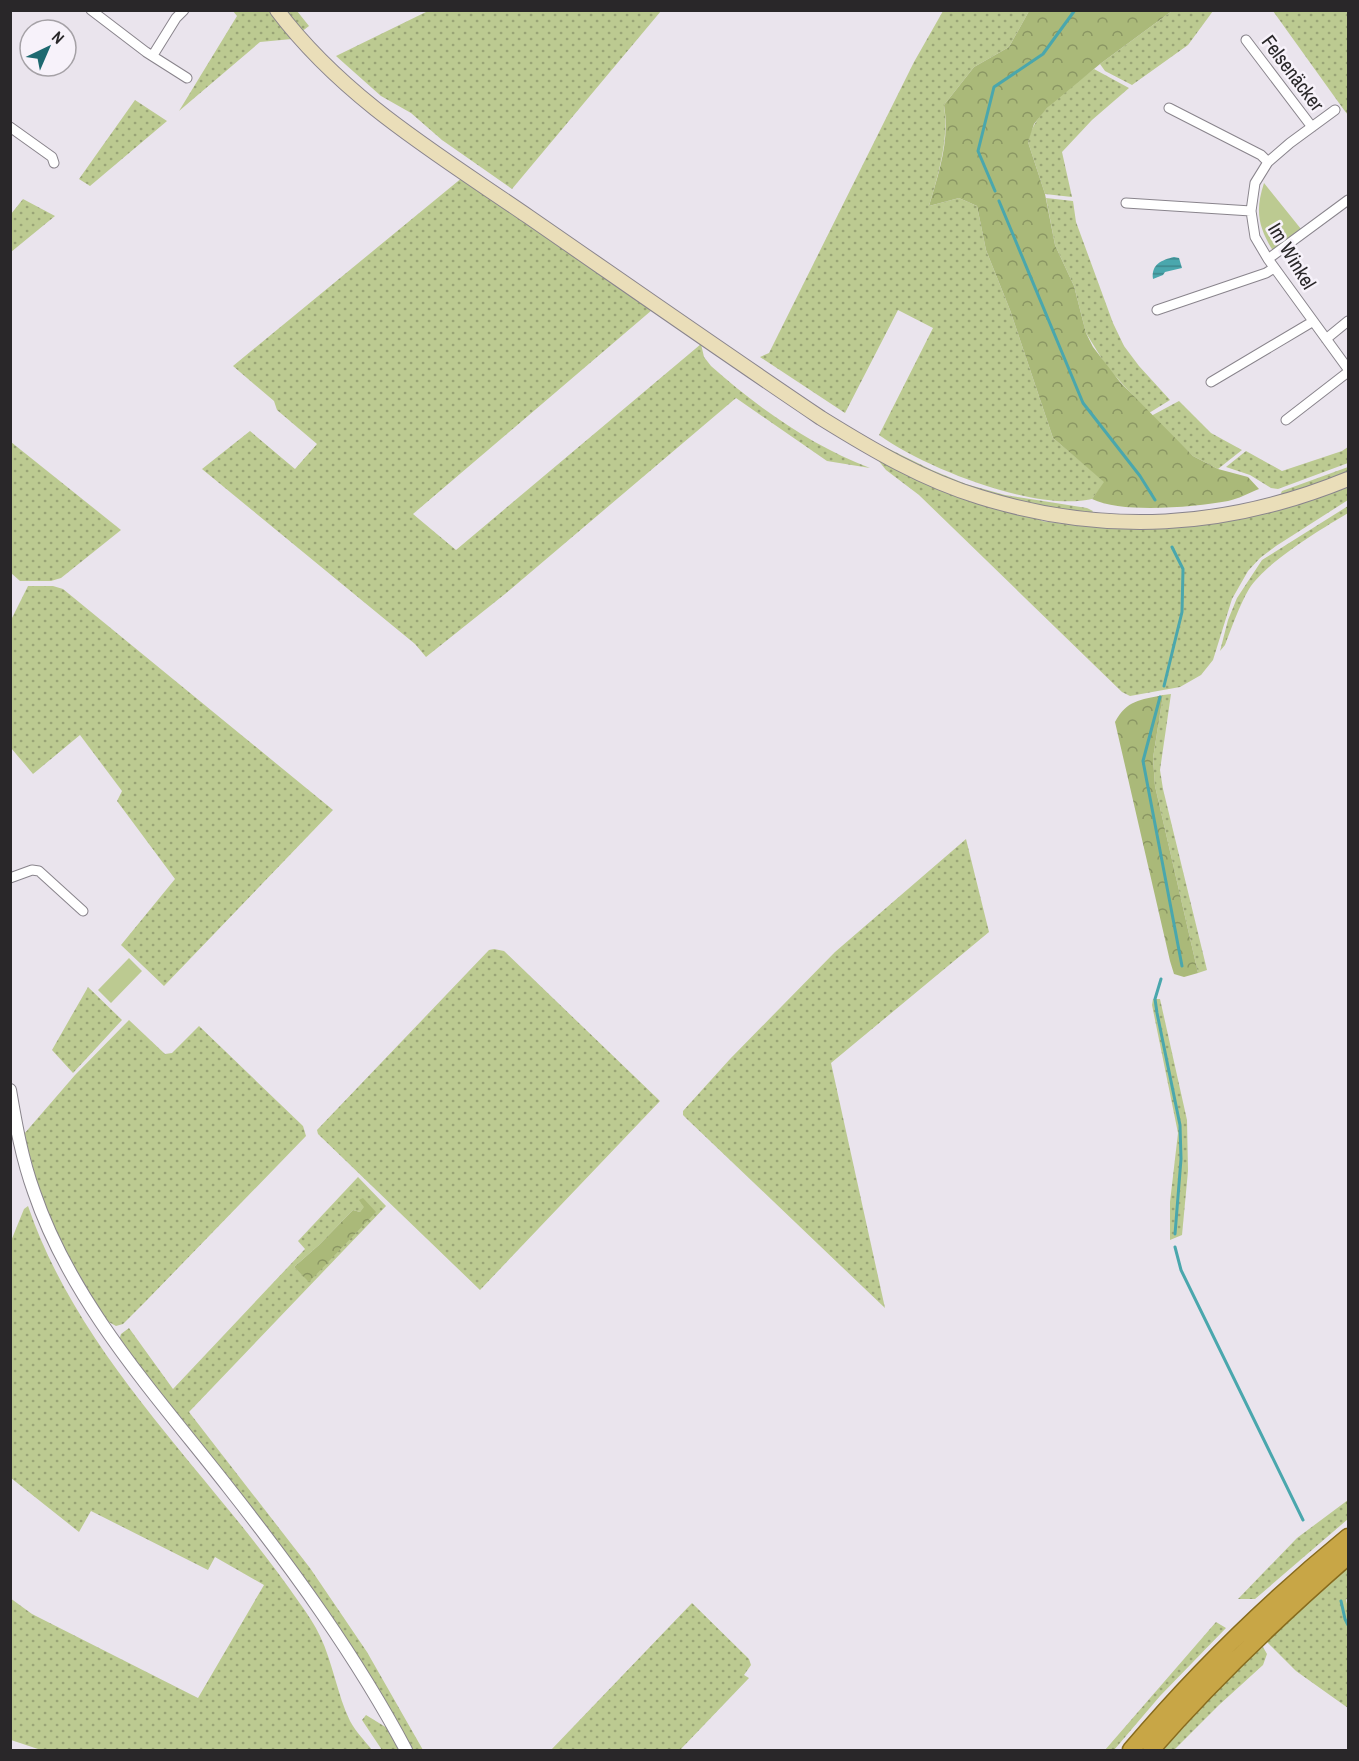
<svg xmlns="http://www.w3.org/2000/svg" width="1359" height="1761" viewBox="0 0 1359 1761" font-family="'Archivo Narrow',sans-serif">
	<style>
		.grass { fill: url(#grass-dots); fill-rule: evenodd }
		.forest { fill: url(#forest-crowns) }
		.green { fill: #bcca91 }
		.water { fill: url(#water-rules) }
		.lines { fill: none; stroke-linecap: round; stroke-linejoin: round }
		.stream { stroke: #4aa7ad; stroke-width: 3 }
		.minor-casing { stroke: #89848c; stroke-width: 11 }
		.tertiary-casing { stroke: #89848c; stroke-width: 14 }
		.secondary-casing { stroke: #89848c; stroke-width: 16 }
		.trunk-casing { stroke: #876b1d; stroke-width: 19 }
		.minor { stroke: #fff; stroke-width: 9 }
		.tertiary { stroke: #fff; stroke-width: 12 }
		.secondary { stroke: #eadeb9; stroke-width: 14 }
		.trunk { stroke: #c8a646; stroke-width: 16 }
		.labels { text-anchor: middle; stroke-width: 5; stroke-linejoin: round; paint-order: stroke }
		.street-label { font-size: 20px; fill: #292729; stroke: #f7f2fa }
	</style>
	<defs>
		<pattern id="grass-dots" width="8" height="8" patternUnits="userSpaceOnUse" patternTransform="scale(1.5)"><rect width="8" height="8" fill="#bcca91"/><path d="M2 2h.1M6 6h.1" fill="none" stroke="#99a476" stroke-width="1.8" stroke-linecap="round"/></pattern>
		<pattern id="forest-crowns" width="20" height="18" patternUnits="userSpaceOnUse" patternTransform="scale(1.5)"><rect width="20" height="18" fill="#aab979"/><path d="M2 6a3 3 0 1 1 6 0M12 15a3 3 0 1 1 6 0" fill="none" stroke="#8a9663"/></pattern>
		<pattern id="water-rules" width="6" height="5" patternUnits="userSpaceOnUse" patternTransform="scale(1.5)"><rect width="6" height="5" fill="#4aa7ad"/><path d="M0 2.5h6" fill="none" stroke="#3e888d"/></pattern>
	</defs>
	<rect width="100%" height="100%" fill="#eae4ed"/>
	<!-- grass -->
	<path class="grass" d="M233,11H297L309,26L292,39L260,42L179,111L237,16Z
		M428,11V10L661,11L512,189L442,140L411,113L381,96L336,56Z
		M943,11H1029L1009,47L974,67L944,105C949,140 939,172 929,206L959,198L977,206L986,250L1010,310L1053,438L1105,482L1092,499C1035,512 925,468 879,435L933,328L898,310L845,413L760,357L769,353L914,62Z
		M1172,11H1213L1188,45L1132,85L1105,71L1100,64Z
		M1273,11H1348V115L1344,110Z
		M1094,69L1129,88L1092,120L1062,152L1072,197L1045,194L1028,142C1034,110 1070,88 1094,69Z
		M135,100L167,121L90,186L79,179Z
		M463,177L652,310L413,514L456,550L701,344L704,357L711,366C757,407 812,446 870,468L827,461L736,398L505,594L426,657L415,644L202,469L250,431L295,469L317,444L277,410L274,401L233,366Z
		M1046,198L1073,201L1076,222L1113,323L1124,346L1139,366L1170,400L1149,413L1107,367L1086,333L1074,286L1055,245Z
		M23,199L55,216L11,252V214Z
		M1179,401L1211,433L1242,450L1218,469L1193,456L1151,416Z
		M11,442L121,530L61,578L51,581H20L11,573Z
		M881,445L932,470L966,484L1005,495L1087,508L1093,511L1090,515L1048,509L977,493L880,448Z
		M1348,447V463L1278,489L1271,488L1250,475L1226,467L1246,451L1282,471L1342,451Z
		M878,460C932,487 980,506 1039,518L1042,521L1065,524L1066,520L1139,527L1348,484V500L1276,546L1260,558L1248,571L1232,599L1213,660L1201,675L1180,687L1130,696L1122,692L919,495L886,470Z
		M1348,467V474L1282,495L1281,493L1282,491Z
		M1348,506V513C1320,530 1266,562 1249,589C1239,606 1232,627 1225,645L1220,651L1228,620L1237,598L1262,560Z
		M28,586H53L63,589L333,810L164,986L121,945L175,879L117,801L122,791L80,735L33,774L11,748V620Z
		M1171,694L1160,770L1163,789L1207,970L1198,973L1155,786L1153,758L1163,695Z
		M966,839L989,932L831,1063L885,1308L688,1120L683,1115V1111L730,1059L835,952Z
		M494,949L504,951L660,1101L480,1290L318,1134L317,1130L489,950Z
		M88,987L122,1020L73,1073L52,1050Z
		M1153,999H1160L1187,1120L1188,1171L1182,1235L1170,1240V1202L1178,1133L1152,1005Z
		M129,1020L165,1054L172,1053L199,1026L303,1126L306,1136L147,1300L123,1324L116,1326L107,1321L62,1247L34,1177L35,1175L24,1134L75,1075Z
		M358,1177L386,1206L189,1412L310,1568L367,1652L423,1750H411L382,1701L119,1341L121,1334L129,1328L173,1389L305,1249L298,1241ZM364,1207L309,1281L294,1267L319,1245L353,1210L360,1212Z
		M28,1206C81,1361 211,1473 301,1605C308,1615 315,1625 320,1636C333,1663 337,1694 350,1721C356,1732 365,1741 372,1750H41L11,1740L10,1598L32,1614L198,1698L264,1585L215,1557L208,1570L91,1511L79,1532L11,1478V1241L24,1209Z
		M1348,1500V1519L1255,1599H1238L1297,1538Z
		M1348,1568V1597L1346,1600L1348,1608V1708L1296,1671L1267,1642L1321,1590Z
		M692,1603L749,1659L751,1665L744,1675L749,1678L680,1750H551Z
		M1216,1622L1226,1628L1160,1696L1114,1750H1105Z
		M1263,1647L1267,1654L1263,1665L1219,1705L1174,1750H1163L1242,1664Z
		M366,1715L392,1731L403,1750H382L362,1720Z"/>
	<!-- forest -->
	<path class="forest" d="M1029,11H1172L1100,64L1047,108L1034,124L1028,142L1045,194L1055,245L1074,286L1086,333L1093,347L1120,382L1193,456L1218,469L1248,477L1259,489C1249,493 1238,499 1228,501C1194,507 1123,514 1092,499L1104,482L1053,438L1010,310L986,250L977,206L959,198L929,206C939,172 950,140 944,105L974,67L1009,47Z
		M1163,695L1153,758L1155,786L1198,973L1184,977L1174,974L1170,961L1115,722C1127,700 1140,700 1163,695Z
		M363,1198L376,1212L309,1282L294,1267L319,1245L353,1210L360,1212L364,1207L359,1200Z"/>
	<!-- green -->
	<path class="green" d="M1264,183L1301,229L1273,251C1258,226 1255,211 1264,183Z
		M129,958L142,971L111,1003L98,990Z"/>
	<!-- water -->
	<path class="water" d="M1174,257L1179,258L1182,268L1165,272L1163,275L1153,279C1151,264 1162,260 1174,257Z"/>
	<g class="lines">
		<!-- stream -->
		<path class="stream" d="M995,191L978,151L994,87L1043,54L1075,10
			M999,201L1083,403L1140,476L1155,500
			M1164,686L1182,612L1183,569L1172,547
			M1160,697L1143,761L1182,966
			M1161,979L1155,999L1157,1013L1180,1125L1181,1159L1175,1234
			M1175,1247L1181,1270L1303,1520
			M1341,1601L1345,1619L1348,1625"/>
		<!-- minor casing -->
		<g class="minor-casing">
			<path id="minor" d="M91,10L146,52L187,78
				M1246,40L1312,127
				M153,55L176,18L184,10
				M1169,108L1261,155L1268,162
				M1335,110L1290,143L1268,162L1255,183L1251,211L1255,237L1268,259L1348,369
				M10,127L52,157L54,163
				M1126,203L1251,211
				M1268,259L1348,200
				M1157,310L1266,273L1274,268
				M1326,339L1348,321
				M1211,382L1312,322
				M1286,420L1348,372
				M10,878L32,870L39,871L83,911"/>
		</g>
		<!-- tertiary casing -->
		<g class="tertiary-casing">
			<path id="tertiary" d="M10,1090C16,1125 22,1159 34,1192C72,1304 156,1395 228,1487C294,1571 356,1656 406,1750"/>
		</g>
		<!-- secondary casing -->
		<g class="secondary-casing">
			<path id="secondary" d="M277,10C344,99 439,155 529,217C626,284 723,352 821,418C871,449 923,480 980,497C1106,536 1226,529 1348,479"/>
		</g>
		<!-- trunk casing -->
		<g class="trunk-casing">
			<path id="trunk" d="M1131,1750C1196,1673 1270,1601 1348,1537
				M1151,1750C1212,1680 1278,1617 1348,1556"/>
		</g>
		<!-- minor -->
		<use href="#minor" class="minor"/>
		<!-- tertiary -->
		<use href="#tertiary" class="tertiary"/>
		<!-- secondary -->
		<use href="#secondary" class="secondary"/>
		<!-- trunk -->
		<use href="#trunk" class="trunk"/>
	</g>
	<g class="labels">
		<!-- street labels -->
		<g class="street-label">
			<text transform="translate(1293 73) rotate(53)" y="7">Felsenäcker</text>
			<text transform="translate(1292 256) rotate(59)" y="7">Im Winkel</text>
		</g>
	</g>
	<!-- border -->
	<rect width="1359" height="1761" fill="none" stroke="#292729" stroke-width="24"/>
	<!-- north arrow -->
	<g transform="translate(48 48) rotate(44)"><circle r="28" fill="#f7f2fa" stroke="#a5a1a6" stroke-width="1.5"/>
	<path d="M0-4.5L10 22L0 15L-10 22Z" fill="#1d6970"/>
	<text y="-9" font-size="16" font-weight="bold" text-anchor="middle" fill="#292729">N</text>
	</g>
</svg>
